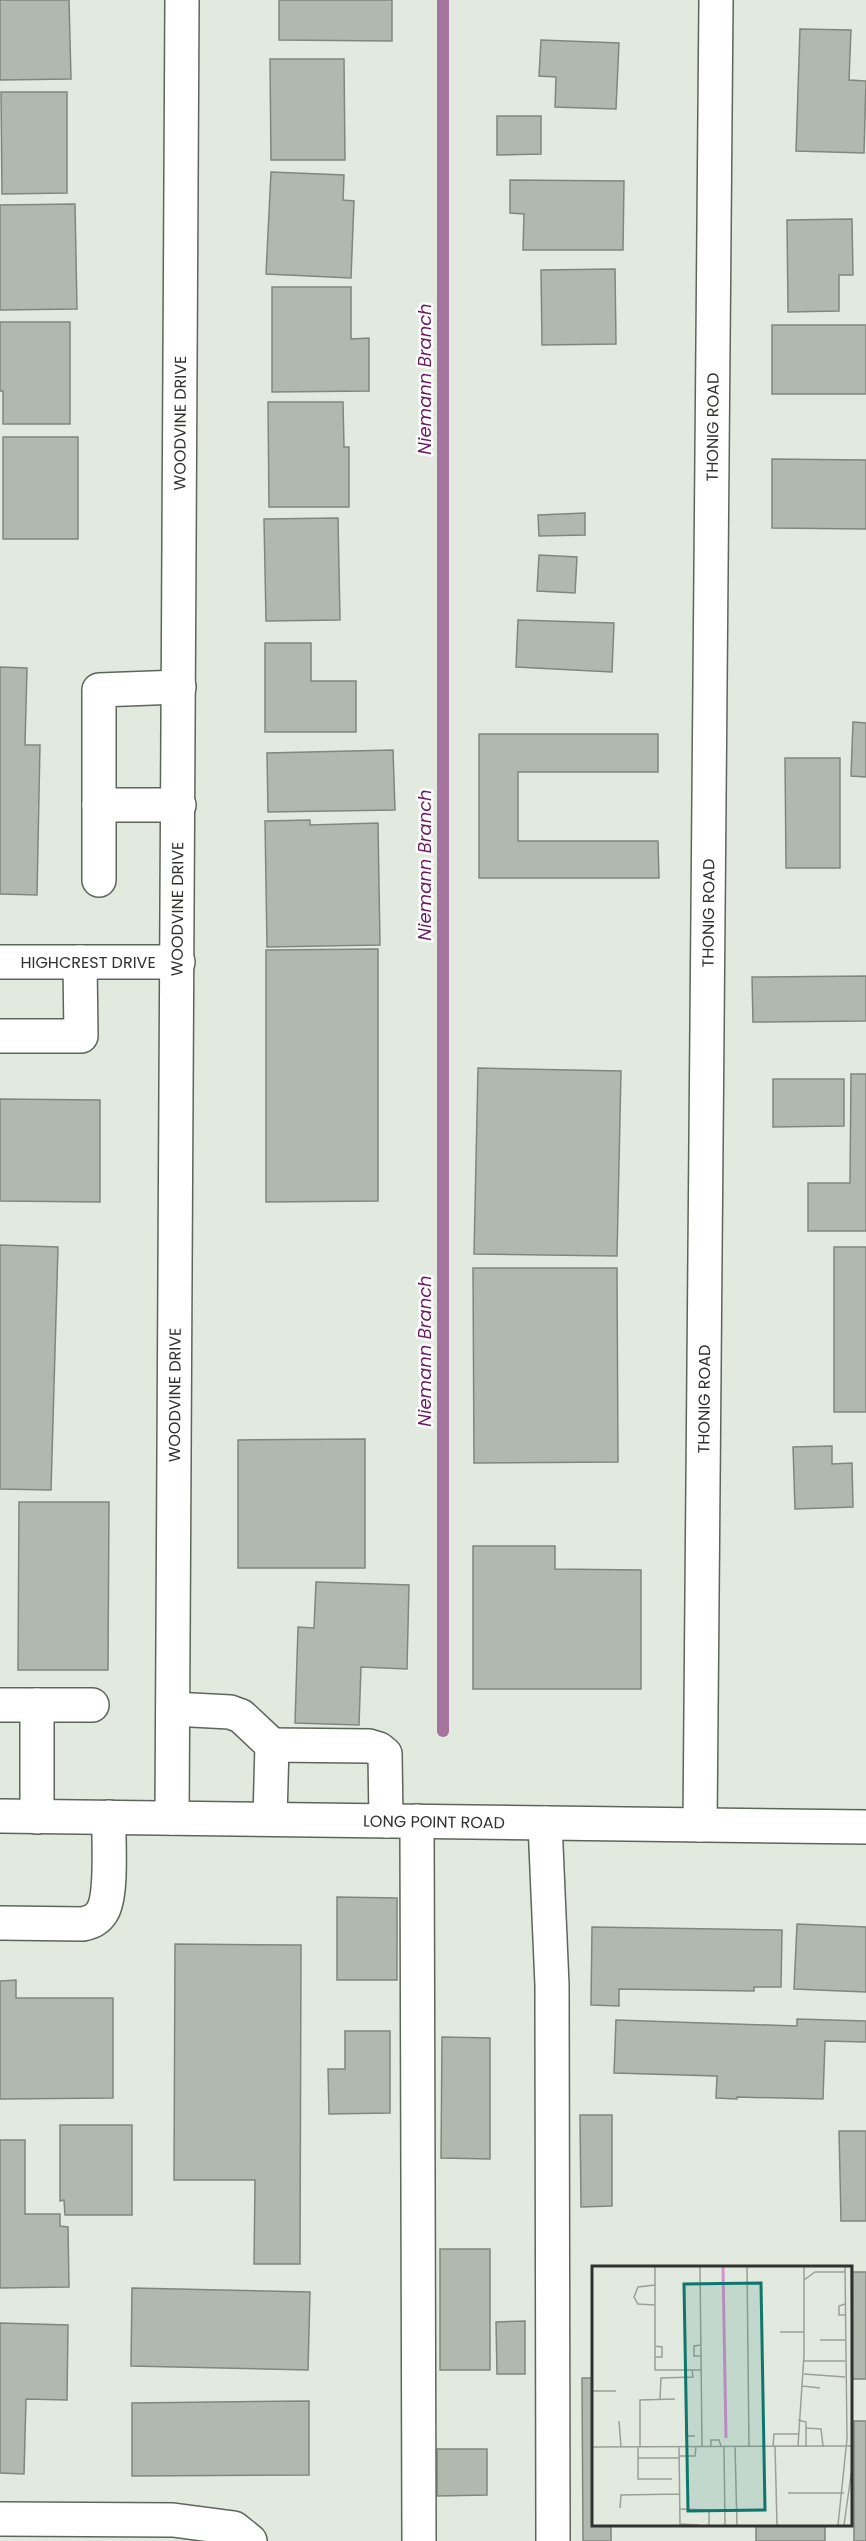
<svg xmlns="http://www.w3.org/2000/svg" width="866" height="2541" viewBox="0 0 866 2541" font-family="Poppins,sans-serif">
	<style>
		.lines { fill: none; stroke-linecap: round; stroke-linejoin: round }
		.stream { stroke: #a5749d; stroke-width: 12 }
		.building { fill: #b1b8ae; stroke: #80877e; stroke-width: 1.5 }
		.minor-casing { stroke: #5e655c; stroke-width: 36 }
		.major-casing { stroke: #5e655c; stroke-width: 36 }
		.minor { stroke: #fff; stroke-width: 33 }
		.major { stroke: #fff; stroke-width: 33 }
		.labels { text-anchor: middle; stroke-width: 5; stroke-linejoin: round; paint-order: stroke }
		.street-label { font-size: 16px; fill: #2f322e; stroke: #fff }
		.water-label { font-size: 18px; font-style: italic; fill: #6b1763; stroke: #fff }
		.inset-river { fill: none; stroke: #d890cd; stroke-width: 3 }
		.inset-road { fill: none; stroke: #9aa098; stroke-width: 1.5 }
		.view { fill: #0f766e; fill-opacity: 0.15; stroke: #0f766e; stroke-width: 3 }
		.inset-edge { fill: none; stroke: #2f322e; stroke-width: 3 }
	</style>
	<rect width="100%" height="100%" fill="#e2e9df"/>
	<g class="lines">
		<!-- stream -->
		<path class="stream" d="M443,1731V0"/>
	</g>
	<!-- building -->
	<path class="building" d="M0,0H69L71,79L0,80Z
		M279,0H392V41L279,40Z
		M800,29L851,30L849,80L866,81L864,153L796,151Z
		M541,40L619,43L616,109L555,107L556,77L539,76Z
		M270,59H344L345,160H271Z
		M1,92H67V193L2,194Z
		M497,116H541V154L497,155Z
		M271,172L344,175L343,200L354,201L351,278L266,274Z
		M510,180L624,181L623,250H523L524,214L510,213Z
		M75,204L77,309L0,310V205Z
		M852,219L853,275H839V311L788,312L787,220Z
		M615,269L616,344L542,345L541,270Z
		M272,287H351V339L369,338V391L272,392Z
		M0,322H70V424H3V391H0Z
		M772,325H866V394H772Z
		M268,402H343L344,447H349V507H269Z
		M3,437H78V539H3Z
		M772,459L866,460V529L772,528Z
		M585,513V535L539,536L538,515Z
		M338,518L340,620L266,621L264,519Z
		M539,555L577,557L575,593L537,591Z
		M518,620L614,623L612,672L516,667Z
		M265,643H311V681H356V732H265Z
		M0,667L27,668L25,745H40L37,895L0,894Z
		M853,722L866,723V777L851,776Z
		M479,734H658V772H518V841H658L659,878H479Z
		M393,750L395,810L268,812L267,753Z
		M785,758H840V868H786Z
		M310,820V825L378,823L380,945L267,947L265,821Z
		M378,949V1201L266,1202V950Z
		M866,976V1021L753,1022L752,977Z
		M478,1068L621,1071L617,1256L474,1254Z
		M851,1074H866V1231H808V1183H850Z
		M773,1079H844V1126L773,1127Z
		M0,1099L100,1100V1202L0,1201Z
		M0,1245L58,1247L51,1490L0,1489Z
		M834,1247H866V1412H834Z
		M473,1268H617L618,1462L474,1463Z
		M365,1439V1568H238V1440Z
		M832,1446V1464L852,1463L853,1507L795,1509L793,1447Z
		M19,1502H109L108,1670H18Z
		M473,1546H555V1569L641,1570V1689H473Z
		M316,1582L409,1585L407,1669L361,1667L359,1725L295,1723L298,1627L314,1628Z
		M337,1897L397,1898V1980H337Z
		M797,1924L866,1927V1992L794,1989Z
		M592,1927L782,1930L781,1987H754V1991L619,1989V2006L591,2005Z
		M175,1944L301,1945L300,2264H254L255,2180H174Z
		M16,1980V1998H113V2098L0,2099V1981Z
		M797,2019L866,2021V2042L825,2041L823,2099L737,2097V2099L716,2098L717,2076L614,2073L616,2020L797,2026Z
		M345,2031H390V2113L329,2114L328,2069H345Z
		M442,2037L490,2038V2159L441,2158Z
		M580,2115H612V2206L581,2207Z
		M60,2125H132V2215H65L64,2200L60,2201Z
		M839,2131H866V2221H841Z
		M0,2140H25V2214H60V2226L68,2227L69,2287L0,2288Z
		M440,2249H490V2370H440Z
		M850,2272H866V2379H850Z
		M132,2288L310,2292L308,2370L131,2366Z
		M525,2321V2374H497L496,2322Z
		M0,2323L68,2325L67,2400L26,2399L24,2474L0,2473Z
		M582,2378H593V2524H611V2541H583Z
		M309,2401V2475L132,2476V2403Z
		M854,2421H866V2541H854Z
		M437,2449H487V2495L437,2496Z
		M756,2524H825V2541H756Z"/>
	<g class="lines">
		<!-- minor casing -->
		<g class="minor-casing">
			<g id="minor">
				<path d="M179,805H99V690L179,687"/>
				<path d="M99,880V805"/>
				<path id="s1" d="M0,962H178"/>
				<path d="M0,1036H81L80,962"/>
				<path d="M0,1705H92"/>
				<path d="M173,1709L230,1712L241,1716L272,1745"/>
				<path d="M37,1817V1705"/>
				<path id="s2" d="M172,1818L182,0"/>
				<path d="M270,1819L272,1745L369,1746L379,1749L385,1754L386,1821"/>
				<path d="M417,1821L419,2541"/>
				<path d="M545,1823L552,1985L553,2541"/>
				<path id="s3" d="M700,1825L716,0"/>
				<path d="M0,1923L83,1924C91,1922 97,1920 102,1912C113,1895 108,1839 109,1817"/>
				<path d="M0,2519L173,2520L234,2528L250,2541"/>
			</g>
		</g>
		<!-- major casing -->
		<g class="major-casing">
			<g id="major">
				<path id="s4" d="M0,1816L866,1827"/>
			</g>
		</g>
		<!-- minor -->
		<use href="#minor" class="minor"/>
		<!-- major -->
		<use href="#major" class="major"/>
	</g>
	<g class="labels">
		<!-- street labels -->
		<g class="street-label">
			<text dy="6" stroke="none"><textPath href="#s2" startOffset="1395">WOODVINE DRIVE</textPath></text>
			<text dy="6" stroke="none"><textPath href="#s3" startOffset="1398">THONIG ROAD</textPath></text>
			<text dy="6" stroke="none"><textPath href="#s2" startOffset="909">WOODVINE DRIVE</textPath></text>
			<text dy="6" stroke="none"><textPath href="#s3" startOffset="912">THONIG ROAD</textPath></text>
			<text dy="6" stroke="none"><textPath href="#s1" startOffset="88">HIGHCREST DRIVE</textPath></text>
			<text dy="6" stroke="none"><textPath href="#s2" startOffset="423">WOODVINE DRIVE</textPath></text>
			<text dy="6" stroke="none"><textPath href="#s3" startOffset="426">THONIG ROAD</textPath></text>
			<text dy="6" stroke="none"><textPath href="#s4" startOffset="434">LONG POINT ROAD</textPath></text>
		</g>
		<!-- water labels -->
		<g class="water-label">
			<text transform="translate(425 379) rotate(-90)" y="6">Niemann Branch</text>
			<text transform="translate(425 865) rotate(-90)" y="6">Niemann Branch</text>
			<text transform="translate(425 1351) rotate(-90)" y="6">Niemann Branch</text>
		</g>
	</g>
	<!-- overview -->
	<g transform="translate(592 2266)">
		<rect width="260" height="260" fill="#e2e9df"/>
		<path class="inset-river" d="M131,1L134,172"/>
		<path class="inset-road" d="M63,1V104H109M108,1L110,180M155,1L157,180M259,1L260,96M212,14L223,6H253M63,19L46,21L42,31L46,38L63,39M253,38L247,40V49H253M188,66H212M228,74H253M109,79L102,80V90H109M63,80L70,81V91H63M212,95H253M212,108L253,111M210,120L228,122M0,125H24M68,133L69,112L101,111L100,104M206,154L214,156V180M27,155L29,181M94,156V170H103M214,162L229,163L231,180M87,180L88,259M119,180V174H127L129,180M132,180L133,259M143,180L145,259M181,180L182,168H206M183,180L185,259M206,180L212,89V1M0,181L260,180M46,181V213H80M48,181V134L83,133M87,190H103L104,180M46,192H87M196,227H252M28,242L29,229L87,228M87,243L117,244V259M88,258L107,259M246,259L255,173L253,1M252,259L260,202"/>
		<path class="view" d="M169,17L173,244L96,245L92,18Z"/>
		<rect width="260" height="260" class="inset-edge"/>
	</g>
</svg>
